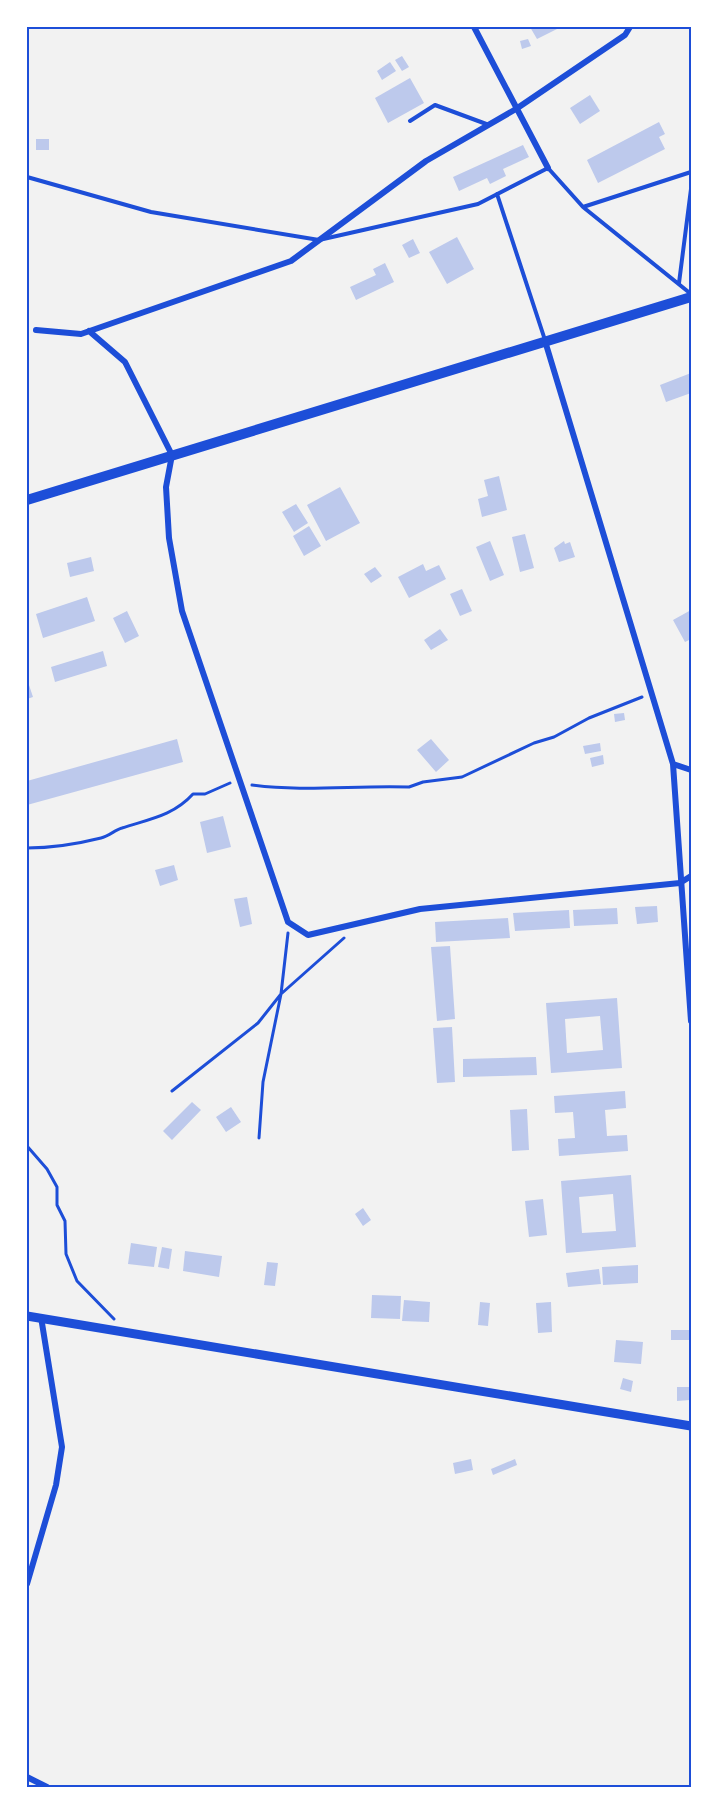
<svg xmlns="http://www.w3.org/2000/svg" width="718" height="1814" viewBox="0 0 718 1814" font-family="'Zilla Slab',serif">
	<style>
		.building { fill: #bdc9ec; fill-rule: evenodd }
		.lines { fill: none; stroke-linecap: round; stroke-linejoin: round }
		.path { stroke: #1d4ed8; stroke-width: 3 }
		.service { stroke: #1d4ed8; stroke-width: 4 }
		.minor { stroke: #1d4ed8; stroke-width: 6 }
		.tertiary { stroke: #1d4ed8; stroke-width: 9 }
		.primary { stroke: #1d4ed8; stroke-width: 10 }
		.neatline { fill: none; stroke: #1d4ed8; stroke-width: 2 }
	</style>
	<rect width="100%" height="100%" fill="#f2f2f2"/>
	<!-- building -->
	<path class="building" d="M530,27H561L537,39Z
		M528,39L531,46L522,49L520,41Z
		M402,56L409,67L402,71L395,60Z
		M390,62L396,71L382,80L377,71Z
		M410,78L424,103L388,123L375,98Z
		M590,95L600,111L580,124L570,108Z
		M659,122L665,134L659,137L665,149L598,183L587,160Z
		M36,139H49V150H36Z
		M523,145L529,157L503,169L506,176L490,184L487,178L459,191L453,177Z
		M457,237L474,269L447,284L429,252Z
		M413,239L420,253L409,258L402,245Z
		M385,263L394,282L356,300L350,287L376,275L373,269Z
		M691,373V393L666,402L660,385Z
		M499,476L507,510L482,517L478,499L488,496L484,480Z
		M340,487L360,523L326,541L307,505Z
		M296,504L308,523L294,532L282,512Z
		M309,526L321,546L304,556L293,536Z
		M525,534L534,568L520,572L512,537Z
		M490,541L504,575L490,581L476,547Z
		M564,541L565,544L570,542L575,557L559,562L554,548Z
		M91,557L94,571L70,577L67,563Z
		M423,564L426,571L439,565L446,579L409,598L398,577Z
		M375,567L382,576L371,583L364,574Z
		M462,589L472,611L460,616L450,594Z
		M87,597L95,621L43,638L36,614Z
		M691,610V639L685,642L673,620Z
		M127,611L139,636L125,643L113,618Z
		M440,629L448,640L431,650L424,640Z
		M103,651L107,666L55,682L51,667Z
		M27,679L33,697L27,699Z
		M624,713L625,720L615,722L614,714Z
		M177,739L183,762L27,805V781Z
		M431,739L449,760L436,772L417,750Z
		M600,743L601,751L585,754L583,746Z
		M603,755L604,764L592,767L590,758Z
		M223,816L231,847L207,853L200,822Z
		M174,865L178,880L160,886L155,870Z
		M247,897L252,924L240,927L234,899Z
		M657,906L658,922L637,924L635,907Z
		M617,908L618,924L574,926L573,910Z
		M569,910L570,928L515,931L513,913Z
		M508,918L510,938L436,942L435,922Z
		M450,946L455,1019L437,1021L431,947Z
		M617,998L622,1068L551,1073L546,1003ZM600,1016L603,1050L567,1053L565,1019Z
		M452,1027L455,1082L437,1083L433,1028Z
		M536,1057L537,1075L463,1077V1059Z
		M625,1091L626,1108L605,1110L607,1136L627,1135L628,1151L559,1156L558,1139L575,1138L573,1112L555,1113L554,1096Z
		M192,1102L201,1110L172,1140L163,1131Z
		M231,1107L241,1122L226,1132L216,1117Z
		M527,1109L529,1150L512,1151L510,1110Z
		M631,1175L636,1247L566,1253L561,1181ZM613,1194L616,1231L582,1233L579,1197Z
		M543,1199L547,1235L529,1237L525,1201Z
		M363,1208L371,1220L363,1226L355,1214Z
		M131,1243L157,1247L154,1267L128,1264Z
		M162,1247L172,1249L169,1269L158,1267Z
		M185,1251L222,1256L219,1277L183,1271Z
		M267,1262L278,1263L275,1286L264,1285Z
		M638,1265V1283L603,1285L602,1267Z
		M599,1269L601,1284L568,1287L566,1273Z
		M372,1295L401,1296L400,1319L371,1318Z
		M404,1300L430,1302L429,1322L402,1321Z
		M480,1302L490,1303L488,1326L478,1325Z
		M551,1302L552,1332L538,1333L536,1303Z
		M671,1330H691V1340H671Z
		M616,1340L643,1342L641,1364L614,1362Z
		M623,1378L633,1381L631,1392L620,1389Z
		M677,1387H690V1400L677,1401Z
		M471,1459L473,1470L455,1474L453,1463Z
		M515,1459L517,1465L493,1475L491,1469Z"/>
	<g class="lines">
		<!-- path -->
		<path class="path" d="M252,785C304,792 357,785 409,787L423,782L462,777L534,743L554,737L589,718L642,697
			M27,848C52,848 77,844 101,838C109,836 115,830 122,828C149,819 173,816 193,794H205L230,783
			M172,1091L258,1023L281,994L288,933
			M259,1138L263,1082L281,994L344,938
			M27,1146L47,1169L57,1187V1205L65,1221L66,1254L77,1281L114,1319"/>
		<!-- service -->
		<path class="service" d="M410,121L435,105L489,125
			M27,177L151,212L319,240L478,204L548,168L583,207L691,294
			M497,194L545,340
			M583,207L691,172
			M679,283L691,189"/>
		<!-- minor -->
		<path class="minor" d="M474,27L548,168
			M36,330L81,334L291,261L426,161L516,109L625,35L630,27
			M89,331L125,362L172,455L166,487L169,538L182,611L288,922L308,935L420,909L680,883L691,876
			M545,341L673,764L691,1021
			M673,764L691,770
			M27,1584L56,1485L62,1447L41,1317
			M27,1777L47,1787"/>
		<!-- tertiary -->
		<path class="tertiary" d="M27,1316L691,1426"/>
		<!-- primary -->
		<path class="primary" d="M27,500L691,297"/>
	</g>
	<!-- border -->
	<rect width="718" height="1814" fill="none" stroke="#ffffff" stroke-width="57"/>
	<rect x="28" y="28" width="662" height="1758" class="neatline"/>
</svg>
